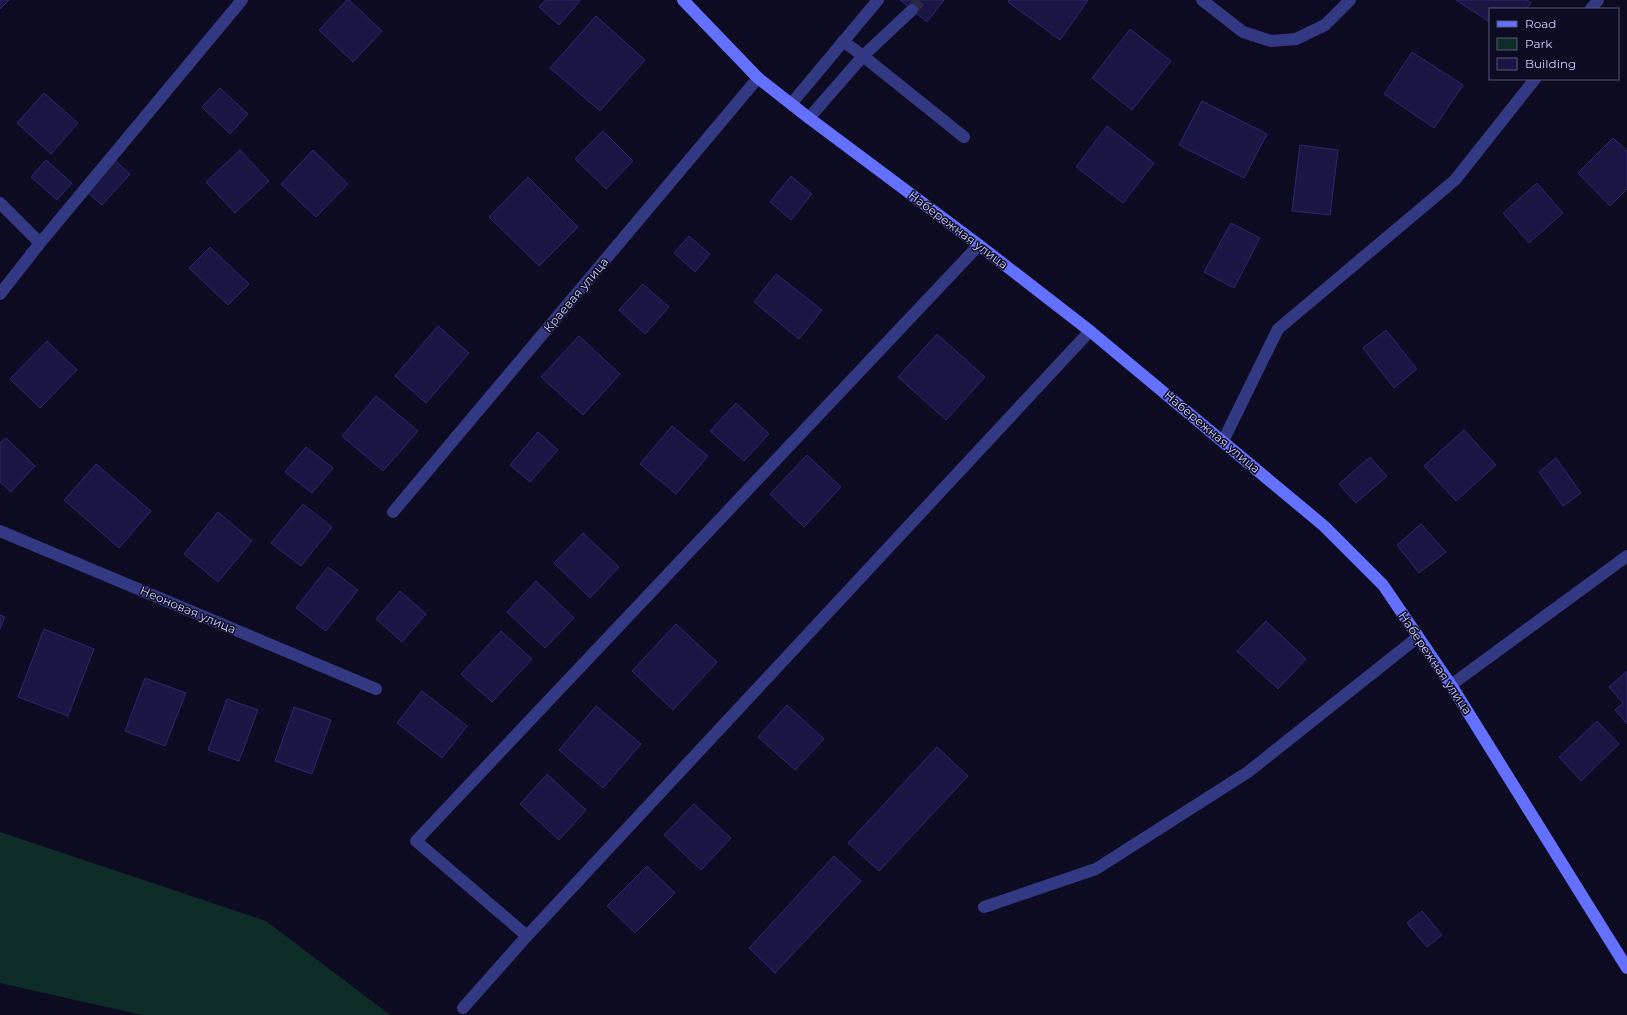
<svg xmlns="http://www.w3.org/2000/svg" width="1627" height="1015" viewBox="0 0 1627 1015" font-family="Montserrat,sans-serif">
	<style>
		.green { fill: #0f2d28 }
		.building { fill: #1b1744; stroke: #2e2772 }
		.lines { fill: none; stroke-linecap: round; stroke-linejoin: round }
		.street-tunnel { stroke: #2a2943; stroke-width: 12; stroke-dasharray: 12 6; stroke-linecap: butt }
		.lane { stroke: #343984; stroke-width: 12 }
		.street { stroke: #343984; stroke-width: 12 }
		.secondary { stroke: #6470ff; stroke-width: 12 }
		.labels { text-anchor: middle; stroke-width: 3; stroke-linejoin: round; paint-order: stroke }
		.street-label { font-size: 12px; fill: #cecdff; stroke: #0d0c22 }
	</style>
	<rect width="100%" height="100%" fill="#0d0c22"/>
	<!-- green -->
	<path class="green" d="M0,832L266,921L390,1015H142L0,983Z"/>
	<!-- building -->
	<path class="building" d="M0,0H9L0,9Z
		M347,0H349L382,31L353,62L319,30Z
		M546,0H579L580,1L559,25L539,7Z
		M900,0H944L927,22Z
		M1009,0H1088L1060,40L1008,2Z
		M1456,0H1527L1531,3L1526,9H1490V22Z
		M596,16L645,60L600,111L550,68Z
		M1130,29L1171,61L1132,110L1092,78Z
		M1412,52L1463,85L1434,128L1384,94Z
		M220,88L248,114L230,134L202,107Z
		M44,93L78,123L51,154L17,123Z
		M1202,101L1267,134L1244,178L1179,145Z
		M1107,126L1154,163L1123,203L1076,167Z
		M603,131L633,161L606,189L575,159Z
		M1613,138L1627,151V189L1610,206L1578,173Z
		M1300,145L1338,150L1330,215L1292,211Z
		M240,150L269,181L235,213L206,182Z
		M313,150L348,184L316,217L281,184Z
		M108,154L130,174L102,205L80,186Z
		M46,160L72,183L57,200L31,177Z
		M791,176L812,194L791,220L770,202Z
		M528,177L578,227L539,266L489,217Z
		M1537,183L1563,213L1529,243L1503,213Z
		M1231,223L1260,238L1234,288L1204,272Z
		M689,236L710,254L695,272L674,253Z
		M210,247L249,284L228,305L189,268Z
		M776,274L822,310L799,339L754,302Z
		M643,284L669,307L645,334L619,310Z
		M438,326L469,353L426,403L395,376Z
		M1386,330L1417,369L1394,388L1363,348Z
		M937,334L985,377L946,420L898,377Z
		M579,336L620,374L583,415L541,377Z
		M47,341L77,370L40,408L10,379Z
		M376,396L418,431L383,471L342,436Z
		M736,403L769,434L744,461L710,431Z
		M672,426L708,456L676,494L640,464Z
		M1464,430L1496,465L1456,501L1424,466Z
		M538,432L558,450L530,482L510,465Z
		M6,438L35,466L11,492L0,482V443Z
		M306,447L333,468L312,493L285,472Z
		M807,455L841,487L804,527L770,494Z
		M1370,457L1387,476L1356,503L1339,484Z
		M1556,458L1581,493L1563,506L1539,472Z
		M96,464L151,511L119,548L64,500Z
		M303,504L332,527L301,566L271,543Z
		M218,512L252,541L218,582L184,554Z
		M1421,524L1446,552L1419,573L1397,545Z
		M583,533L619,567L590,598L554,563Z
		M328,567L358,590L326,631L296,608Z
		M536,581L574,618L545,648L507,612Z
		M400,591L426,614L402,642L376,619Z
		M0,615L5,617L0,629Z
		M1266,621L1306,659L1278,689L1237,651Z
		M676,624L717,662L673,710L632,671Z
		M44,629L94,649L68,716L18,697Z
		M501,631L532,659L492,702L461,674Z
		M1627,671V724L1615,710L1623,703L1609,687Z
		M145,678L186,693L165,746L125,731Z
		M422,691L467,726L442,758L397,723Z
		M227,699L258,710L239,761L208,750Z
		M787,705L824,739L795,770L758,737Z
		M596,706L641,744L603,788L559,750Z
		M294,707L331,720L312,774L275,761Z
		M1597,721L1619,744L1581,781L1559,757Z
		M937,747L968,776L879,871L848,843Z
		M547,774L586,810L559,840L520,804Z
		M694,804L731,838L701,870L664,835Z
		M834,856L861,881L775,973L749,948Z
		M647,866L675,893L635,933L607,906Z
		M1422,911L1442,935L1427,947L1407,923Z"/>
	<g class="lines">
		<!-- street-tunnel -->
		<path class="street-tunnel" d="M912,10L920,0"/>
		<!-- lane -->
		<path class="lane" d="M1591,9L1598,0
			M843,41L863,56L964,137
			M1223,441L1278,329L1455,180L1535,79
			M984,907L1096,869L1248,772L1418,637"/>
		<!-- street -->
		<path class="street" d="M1202,0L1243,32L1271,41L1296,39L1325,25L1350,0
			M791,104L878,0
			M809,118L863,56L912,10
			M0,203L40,243
			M0,294L40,243L242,0
			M393,512L758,78
			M0,531L376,689
			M1451,685L1627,556
			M527,936L416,841L979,245
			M463,1008L527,936L1090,331"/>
		<!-- secondary -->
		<path class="secondary" d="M683,0L758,78L809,118L979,245L1090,331L1324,526L1383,585L1451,685L1627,968"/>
	</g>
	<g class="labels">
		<!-- street labels -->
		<g class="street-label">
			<text transform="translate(958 230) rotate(37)" y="4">Набережная улица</text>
			<text transform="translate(576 295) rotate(-50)" y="4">Краевая улица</text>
			<text transform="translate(1212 432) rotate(40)" y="4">Набережная улица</text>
			<text transform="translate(188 610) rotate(23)" y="4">Неоновая улица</text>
			<text transform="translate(1435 663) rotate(56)" y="4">Набережная улица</text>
		</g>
	</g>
	<!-- legend -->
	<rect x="1489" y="8" width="130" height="72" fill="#0d0c22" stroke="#5a597a"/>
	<rect x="1497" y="21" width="20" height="6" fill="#6470ff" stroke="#5a597a"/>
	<text x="1525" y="28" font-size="12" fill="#cecdff">Road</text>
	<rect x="1497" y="38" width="20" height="12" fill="#0f2d28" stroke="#5a597a"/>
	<text x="1525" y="48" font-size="12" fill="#cecdff">Park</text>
	<rect x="1497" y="58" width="20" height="12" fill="#1b1744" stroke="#5a597a"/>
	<text x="1525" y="68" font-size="12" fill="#cecdff">Building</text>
</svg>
